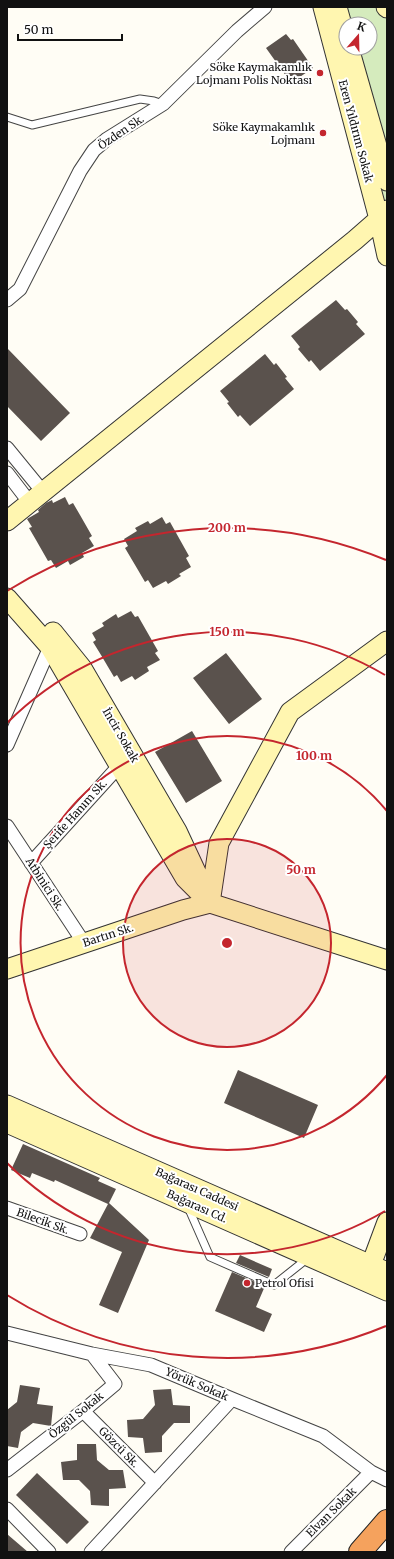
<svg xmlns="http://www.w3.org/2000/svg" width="394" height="1559" viewBox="0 0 394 1559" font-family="Merriweather,serif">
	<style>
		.green { fill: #d5ebbd; fill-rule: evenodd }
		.building { fill: #5a524d }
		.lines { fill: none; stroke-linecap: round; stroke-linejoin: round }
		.lane-casing { stroke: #444; stroke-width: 9 }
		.street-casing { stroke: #444; stroke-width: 15 }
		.secondary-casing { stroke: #333; stroke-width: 21 }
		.highway-casing { stroke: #222; stroke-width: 24 }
		.lane { stroke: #fff; stroke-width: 7 }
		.street { stroke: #fff; stroke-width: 13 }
		.secondary { stroke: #fff6b0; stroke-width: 19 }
		.highway { stroke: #f5a25d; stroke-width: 22 }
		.ring { fill: none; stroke: #c4262e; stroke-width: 2 }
		.poi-dot { fill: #c4262e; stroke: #fff; stroke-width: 1.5 }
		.labels { text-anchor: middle; stroke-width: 4; stroke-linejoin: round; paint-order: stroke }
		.poi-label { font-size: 11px; fill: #111; stroke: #fff; text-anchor: end }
		.street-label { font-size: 11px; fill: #111; stroke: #fff }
		.centre { fill: #c4262e; stroke: #fff; stroke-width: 2 }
		.ring-label { font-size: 12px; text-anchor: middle; font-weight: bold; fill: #c4262e; stroke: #fff; stroke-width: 4; stroke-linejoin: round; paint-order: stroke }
	</style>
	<rect width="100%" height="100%" fill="#fffdf5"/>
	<!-- green -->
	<path class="green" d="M323,7L387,8V256ZM346,24H370V48H346Z"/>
	<!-- building -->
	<path class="building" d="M286,34L291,40L293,39L313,68L291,83L266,48Z
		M336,300L345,310L347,309L358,322L356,324L365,334L320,371L311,360L309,362L298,349L300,347L291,336Z
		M7,348L70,413L41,441L7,406Z
		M265,354L274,365L276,363L287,377L285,378L294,389L250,426L240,415L238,417L227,403L229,402L220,391Z
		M65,497L69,505L73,503L80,515L92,536L89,538L94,546L82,553L84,557L70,565L68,561L56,568L51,560L48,561L36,540L29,528L32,527L27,519L39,512L38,510L46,503L52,500L53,503Z
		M162,517L166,524L170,522L189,556L186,558L191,567L179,574L181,576L168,584L166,581L153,588L148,580L145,582L138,570L125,548L128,546L124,539L137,531L135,528L148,521L150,524Z
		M131,611L135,617L138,616L158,651L155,653L160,660L147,667L149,671L135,680L132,676L121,682L117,675L114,677L101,655L93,642L96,640L92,633L104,626L102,623L116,614L118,618Z
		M226,653L262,699L229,724L193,678Z
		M192,731L222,781L186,803L155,752Z
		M238,1070L318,1105L304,1138L224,1103Z
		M23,1144L100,1178L98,1181L116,1189L109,1203L149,1240L118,1313L99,1305L122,1252L90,1238L108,1204L55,1180L54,1182L32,1173L30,1178L11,1170Z
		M240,1255L272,1269L269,1277L236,1263Z
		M232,1272L265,1286L256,1307L272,1314L264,1332L215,1311Z
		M20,1385L40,1388L37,1404L53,1406L51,1426L33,1423L21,1432L18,1448L7,1446V1410L17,1402Z
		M171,1389L173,1405L190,1406V1423H174L162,1436V1452L145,1453L143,1438L128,1437L127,1420L143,1419L155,1405L153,1390Z
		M77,1444H96L97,1460L109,1470H123L126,1488L109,1489V1506L91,1505L90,1491L79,1480H63L61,1462L77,1460Z
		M37,1473L89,1522L67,1544L16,1495Z
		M7,1534L28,1552H7Z"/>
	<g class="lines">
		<!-- lane casing -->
		<g class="lane-casing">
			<path id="lane" d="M7,117L32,125L140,99L154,101L163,104
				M188,1207L210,1257L274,1285L308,1258"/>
		</g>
		<!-- street casing -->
		<g class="street-casing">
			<path id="street" d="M7,300L20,289L80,171L94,150L107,139L163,104L237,31L265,7
				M7,448L43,492
				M7,473L30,503
				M7,745L50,647
				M7,826L84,943
				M31,863L120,765
				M7,1208L80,1234
				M7,1333L92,1354L151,1365L232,1399L323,1436L371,1472L387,1480
				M83,1411L155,1483
				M7,1470L83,1411L115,1384L92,1354
				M7,1509L49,1552
				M91,1552L232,1399
				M291,1552L371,1472"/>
		</g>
		<!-- secondary casing -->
		<g class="secondary-casing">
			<path id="secondary" d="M323,7L379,219L387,256
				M337,7L346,39
				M386,7L387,8
				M349,48L387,181
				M7,521L355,240L379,219L387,210
				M7,598L50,647L185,878L210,903L387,960
				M53,632L82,668L177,831L204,889
				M210,903L219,843L290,712L387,641
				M7,969L183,910L210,903
				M7,1105L387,1272
				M7,1123L387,1291
				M371,1265L387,1222"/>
		</g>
		<!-- highway casing -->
		<g class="highway-casing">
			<path id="highway" d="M360,1552L387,1521"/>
		</g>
		<!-- lane -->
		<use href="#lane" class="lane"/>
		<!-- street -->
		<use href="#street" class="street"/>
		<!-- secondary -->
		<use href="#secondary" class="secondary"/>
		<!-- highway -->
		<use href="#highway" class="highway"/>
	</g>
	<!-- distance rings -->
	<circle cx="227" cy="943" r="104" fill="#c4262e" fill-opacity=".12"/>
	<g class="ring">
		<circle cx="227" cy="943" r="104"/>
		<path d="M387 1075A207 207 0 1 1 387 811"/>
		<path d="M385 1211A311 311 0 0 1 7 1163M7 723A311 311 0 0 1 385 675"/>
		<path d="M386 1326A415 415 0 0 1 7 1295M7 591A415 415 0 0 1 386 560"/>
	</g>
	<!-- markers -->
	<g class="poi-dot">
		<circle cx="320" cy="73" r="4"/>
		<circle cx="323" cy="133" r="4"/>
		<circle cx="247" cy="1283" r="4"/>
	</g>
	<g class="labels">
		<!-- poi labels -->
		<g class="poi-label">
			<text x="312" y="71">Söke Kaymakamlık<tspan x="312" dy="13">Lojmanı Polis Noktası</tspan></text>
			<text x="315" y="131">Söke Kaymakamlık<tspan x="315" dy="13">Lojmanı</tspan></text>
			<text x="255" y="1287" text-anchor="start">Petrol Ofisi</text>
		</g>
		<!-- street labels -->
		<g class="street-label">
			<text transform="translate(356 131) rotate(75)" y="4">Eren Yıldırım Sokak</text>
			<text transform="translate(121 132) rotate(-34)" y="4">Özden Sk.</text>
			<text transform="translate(121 735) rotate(60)" y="4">İncir Sokak</text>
			<text transform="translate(75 814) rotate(-48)" y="4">Şerife Hanım Sk.</text>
			<text transform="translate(45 884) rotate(57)" y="4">Atbinici Sk.</text>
			<text transform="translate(108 935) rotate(-18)" y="4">Bartın Sk.</text>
			<text transform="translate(197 1189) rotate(24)" y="4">Bağarası Caddesi</text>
			<text transform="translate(197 1206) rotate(24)" y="4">Bağarası Cd.</text>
			<text transform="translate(43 1221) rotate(20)" y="4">Bilecik Sk.</text>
			<text transform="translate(197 1384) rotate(23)" y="4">Yörük Sokak</text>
			<text transform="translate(76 1415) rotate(-39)" y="4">Özgül Sokak</text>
			<text transform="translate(119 1447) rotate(45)" y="4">Gözcü Sk.</text>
			<text transform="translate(331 1512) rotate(-45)" y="4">Elvan Sokak</text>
		</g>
	</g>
	<circle cx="227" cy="943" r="6" class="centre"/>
	<g class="ring-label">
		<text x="227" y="532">200 m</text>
		<text x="227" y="636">150 m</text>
		<text x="314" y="760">100 m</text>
		<text x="301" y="874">50 m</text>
	</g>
	<!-- border -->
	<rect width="394" height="1559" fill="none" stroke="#111111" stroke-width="16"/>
	<!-- north arrow -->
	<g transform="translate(358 36) rotate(20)"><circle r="19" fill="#ffffff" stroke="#a0a0a0"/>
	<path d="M0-3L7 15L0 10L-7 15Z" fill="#c4262e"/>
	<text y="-6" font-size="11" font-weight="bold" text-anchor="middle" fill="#111111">K</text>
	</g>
	<!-- scale -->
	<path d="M18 34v6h104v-6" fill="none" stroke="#111111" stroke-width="2"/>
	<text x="24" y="34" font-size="12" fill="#111111" stroke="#ffffff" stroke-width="3" paint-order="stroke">50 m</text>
</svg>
